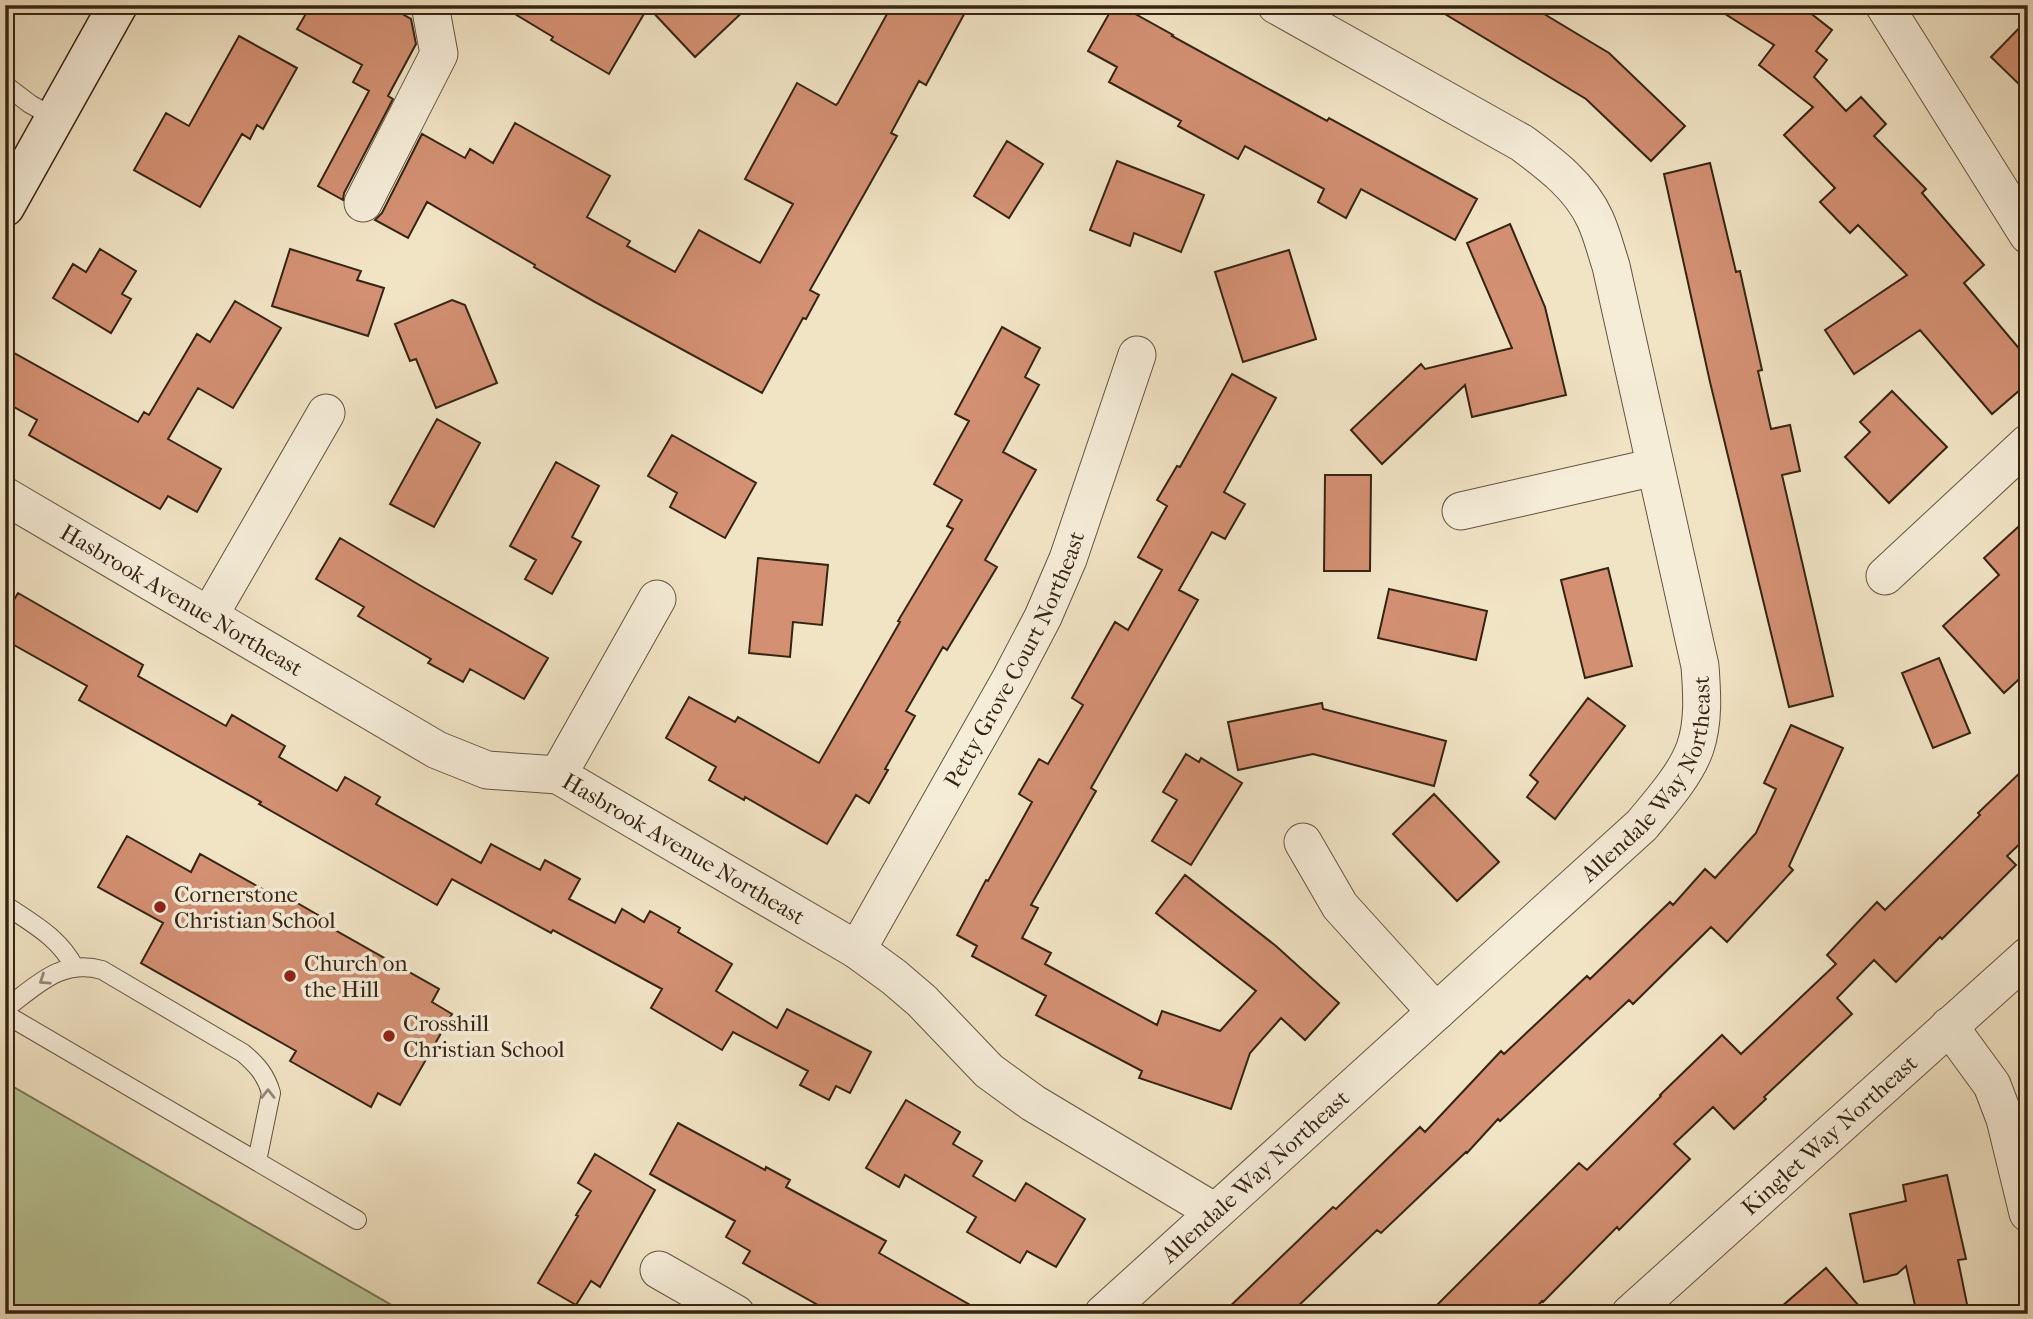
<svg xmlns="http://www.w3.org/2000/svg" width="2033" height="1319" viewBox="0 0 2033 1319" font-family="'IM FELL French Canon',serif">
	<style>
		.green { fill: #b9c495; stroke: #787454; stroke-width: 2 }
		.building { fill: #d39073; stroke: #362413; stroke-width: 2 }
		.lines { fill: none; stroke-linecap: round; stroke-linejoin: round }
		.lane-casing { stroke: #655440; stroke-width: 20 }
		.street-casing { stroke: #655440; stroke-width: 39 }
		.secondary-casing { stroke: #362413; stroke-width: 41 }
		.lane { stroke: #f6edd9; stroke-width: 18 }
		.street { stroke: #f6edd9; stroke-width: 37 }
		.secondary { stroke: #f6edd9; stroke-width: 38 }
		.oneway { stroke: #968876 }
		.poi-dot { fill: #8f2418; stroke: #f6edd9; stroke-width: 2.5 }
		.labels { text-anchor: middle; stroke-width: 7; stroke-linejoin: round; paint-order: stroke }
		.street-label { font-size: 23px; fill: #362413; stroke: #f6edd9 }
		.poi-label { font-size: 23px; fill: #362413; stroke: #f6edd9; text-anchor: start }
	</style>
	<rect width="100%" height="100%" fill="#f1e4c5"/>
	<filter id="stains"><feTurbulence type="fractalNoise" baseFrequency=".00286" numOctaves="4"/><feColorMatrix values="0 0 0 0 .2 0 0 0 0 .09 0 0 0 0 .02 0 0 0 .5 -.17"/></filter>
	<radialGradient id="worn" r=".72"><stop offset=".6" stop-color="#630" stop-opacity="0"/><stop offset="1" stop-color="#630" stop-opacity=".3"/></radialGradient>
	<!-- green -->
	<path class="green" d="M5,1082L407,1314H5Z"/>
	<!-- building -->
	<path class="building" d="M311,5H386L411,19L416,44L388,96L393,99L344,193L343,200L318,186L369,91L353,82L362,65L297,29Z
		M500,5H750L695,57L648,7L609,74L551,40L553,37Z
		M892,5H969L926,85L919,81L891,133L897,136L810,290L819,295L806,319L803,318L762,393L595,302L534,267L535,265L427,202L408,238L375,220L382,213L422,134L465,158L470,149L493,163L515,123L610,176L587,217L630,241L627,246L675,272L699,230L760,263L793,204L745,179L797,83L836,105L838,103Z
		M1114,5H1119L1173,35L1172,36L1327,121L1329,118L1477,199L1455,240L1361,189L1346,218L1318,202L1324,189L1245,146L1238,159L1178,126L1181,121L1109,82L1117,67L1088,51Z
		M1430,5H1529L1609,53L1685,126L1651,161L1586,99Z
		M1711,5H1800L1832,30L1816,51L1827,60L1814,77L1846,111L1861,97L1886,124L1874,136L1926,189L1922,193L1984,265L1964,283L2028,359V383L1992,414L1920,330L1854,374L1825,330L1907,275L1858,225L1850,233L1820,202L1835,188L1784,135L1813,107L1759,65L1774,45Z
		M2028,19V93L1991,57Z
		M239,36L297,68L263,129L257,125L250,139L242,134L200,207L134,170L166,113L189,126Z
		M1007,141L1043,164L1009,218L974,196Z
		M1117,161L1204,195L1181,252L1134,233L1130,246L1090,230Z
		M1710,163L1736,272L1740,271L1762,370L1758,371L1771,429L1790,425L1800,471L1782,475L1833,696L1789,707L1710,382L1664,174Z
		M1510,224L1545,307L1566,395L1472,417L1465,385L1382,464L1351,430L1421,364L1425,369L1512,348L1467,243Z
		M100,249L136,271L122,294L131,299L111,333L53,298L73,264L86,272Z
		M290,249L361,271L357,280L384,288L368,336L272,306Z
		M1289,250L1316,339L1243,362L1215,272Z
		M452,300L465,305L497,383L436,408L416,359L410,361L395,324Z
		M235,301L281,328L233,408L198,388L168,439L221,469L197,512L168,496L160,509L29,435L37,420L5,402V348L138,422L144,412L149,415L197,334L210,342Z
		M1002,327L1040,348L1025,377L1039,385L1003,452L1036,470L985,560L997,567L947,650L943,647L906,711L915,716L885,769L888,770L869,803L856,795L827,844L745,797L744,800L709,780L716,767L666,738L689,697L735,722L738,717L819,763L900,622L898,621L953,529L947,526L962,500L934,484L969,421L955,414Z
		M1232,374L1276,398L1224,492L1245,504L1225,539L1212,532L1179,590L1198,600L1091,788L1096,791L1031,905L1038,908L1022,938L1051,953L1045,964L1157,1025L1162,1011L1220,1031L1256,991L1156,913L1185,875L1276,946L1339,1003L1305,1040L1281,1018L1250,1053L1231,1109L1139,1078L1142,1071L1036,1015L1046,996L972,956L977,946L957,935L986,880L988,881L1032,802L1019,794L1039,759L1048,764L1083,705L1072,698L1115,622L1128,630L1162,570L1138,557L1167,506L1157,500L1177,466L1180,467Z
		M1892,391L1947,447L1889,503L1845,457L1870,432L1860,422Z
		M437,419L480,443L434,527L390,504Z
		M672,435L756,483L725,538L670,507L677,493L648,476Z
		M556,462L599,486L572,537L581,542L552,594L525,579L536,560L510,546Z
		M1325,475H1371L1370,571H1324Z
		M2028,518V671L2004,693L1943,626L1999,575L1984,558Z
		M340,538L421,586L548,658L524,699L470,669L463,682L428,663L431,659L358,616L364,607L316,579Z
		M758,558L828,565L822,625L793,622L790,657L749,653Z
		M1608,568L1632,666L1585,678L1561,580Z
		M1389,589L1487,611L1476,660L1378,638Z
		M18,593L143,665L138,676L226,726L232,715L285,746L279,757L337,791L345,777L380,797L376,804L481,863L491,844L540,870L545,860L580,879L569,899L615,923L622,909L644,922L650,911L680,928L678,932L732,964L716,991L777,1028L787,1009L871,1052L850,1093L836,1086L829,1100L800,1085L808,1071L733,1032L722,1050L651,1008L662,989L553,930L551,933L452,879L437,905L259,804L261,802L79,700L87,686L5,640V615Z
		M1939,658L1970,733L1933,748L1902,673Z
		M1588,698L1625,726L1555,819L1527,797L1538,782L1530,775Z
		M1322,703L1323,709L1446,741L1434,786L1313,754L1238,770L1228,722Z
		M1791,725L1843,748L1789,866L1793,870L1727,942L1711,927L1633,1004L1629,1000L1500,1121L1498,1119L1467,1153L1466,1152L1381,1233L1377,1230L1290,1314H1222L1333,1207L1336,1209L1420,1127L1425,1132L1501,1051L1504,1054L1587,976L1590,979L1670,902L1673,905L1705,869L1715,878L1756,833L1776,789L1764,783Z
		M1186,754L1199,762L1201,758L1242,783L1191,865L1152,841L1177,800L1163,792Z
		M2028,765V836L2007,856L2016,865L1942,939L1940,937L1896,982L1874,960L1837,998L1852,1014L1764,1097L1766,1099L1734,1129L1713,1107L1674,1144L1690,1159L1619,1230L1617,1227L1543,1302L1542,1301L1530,1314H1428L1579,1163L1587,1170L1661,1096L1660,1095L1722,1035L1741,1054L1836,964L1827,955L1877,902L1885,910L1980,815L1978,813Z
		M1434,794L1499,862L1457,901L1393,834Z
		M127,836L191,872L200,854L289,904L292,900L330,922L328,926L439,989L432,1002L452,1014L400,1105L378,1093L371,1107L290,1061L296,1051L141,963L163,923L98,887Z
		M906,1100L960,1132L953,1144L982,1161L973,1176L1015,1201L1026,1183L1085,1219L1056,1267L1027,1251L1020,1263L967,1232L976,1217L905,1175L899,1187L866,1168Z
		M678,1123L765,1170L766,1167L790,1180L786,1187L886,1241L879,1253L986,1314H834L743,1263L750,1251L726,1237L735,1221L650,1174Z
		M595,1154L655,1190L600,1287L591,1281L576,1305L538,1283L578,1216L576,1215L591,1191L578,1183Z
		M1947,1175L1966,1259L1958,1260L1969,1314H1917L1906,1266L1897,1274L1864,1282L1850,1214L1906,1201L1903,1185Z
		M1826,1268L1866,1314H1773Z"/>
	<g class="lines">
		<!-- lane casing -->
		<g class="lane-casing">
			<path id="lane" d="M5,6L6,5
				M5,85L30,104L55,118
				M5,905C33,924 59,937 75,968
				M5,1009C36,986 61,958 102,970L243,1053C257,1065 266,1075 271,1093L257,1161
				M5,1014L357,1220"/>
		</g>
		<!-- street casing -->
		<g class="street-casing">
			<g id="street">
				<path d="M1884,5L2028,235"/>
				<path d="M363,203L439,54L430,5"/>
				<path id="s1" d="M5,496L437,750L487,770L558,775L857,950L894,977L922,1001L989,1071L1033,1103L1215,1212"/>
				<path d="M1461,511L1655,467"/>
				<path d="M1885,576L2028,443"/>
				<path d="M209,616L326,413"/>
				<path d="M558,775L657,599"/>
				<path d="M1303,842L1340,906L1436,1012"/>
				<path id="s2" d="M857,950L1011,678L1043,617L1068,559L1137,355"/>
				<path d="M1949,1026L1992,1085L2005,1119L2028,1213"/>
				<path d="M659,1270L736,1314"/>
				<path id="s3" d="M1103,1314L1642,825C1660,803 1685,776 1695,748C1704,722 1702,693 1700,666L1611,266C1606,251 1602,234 1595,219C1580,186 1550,164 1522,143L1276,5"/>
				<path id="s4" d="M1630,1314L2028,956"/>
			</g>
		</g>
		<!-- secondary casing -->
		<g class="secondary-casing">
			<path id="secondary" d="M5,207L118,5"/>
		</g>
		<!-- lane -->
		<use href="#lane" class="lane"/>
		<!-- street -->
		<use href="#street" class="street"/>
		<!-- secondary -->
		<use href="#secondary" class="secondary"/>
	</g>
	<!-- one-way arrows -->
	<defs><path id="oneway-chevron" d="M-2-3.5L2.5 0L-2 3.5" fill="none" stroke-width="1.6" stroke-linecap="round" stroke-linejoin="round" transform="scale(1.75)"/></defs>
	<g class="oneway">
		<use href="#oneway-chevron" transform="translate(44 980) rotate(146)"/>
		<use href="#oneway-chevron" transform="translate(268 1094) rotate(-90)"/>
	</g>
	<!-- markers -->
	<g class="poi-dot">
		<circle cx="160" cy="907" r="7"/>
		<circle cx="290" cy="976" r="7"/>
		<circle cx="389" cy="1036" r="7"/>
	</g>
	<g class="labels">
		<!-- street labels -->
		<g class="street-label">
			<text dy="8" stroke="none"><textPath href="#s1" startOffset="205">Hasbrook Avenue Northeast</textPath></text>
			<text dy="8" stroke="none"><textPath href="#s2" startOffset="331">Petty Grove Court Northeast</textPath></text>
			<text dy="8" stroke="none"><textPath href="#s3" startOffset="772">Allendale Way Northeast</textPath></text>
			<text dy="8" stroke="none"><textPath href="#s1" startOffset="772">Hasbrook Avenue Northeast</textPath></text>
			<text dy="8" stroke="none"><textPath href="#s4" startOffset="268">Kinglet Way Northeast</textPath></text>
			<text dy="8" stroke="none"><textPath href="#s3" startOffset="205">Allendale Way Northeast</textPath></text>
		</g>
		<!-- poi labels -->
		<g class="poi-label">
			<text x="174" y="902">Cornerstone<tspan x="174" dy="26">Christian School</tspan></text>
			<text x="304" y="971">Church on<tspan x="304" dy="26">the Hill</tspan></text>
			<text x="403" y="1031">Crosshill<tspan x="403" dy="26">Christian School</tspan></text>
		</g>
	</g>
	<!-- margin -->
	<rect width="2033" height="1319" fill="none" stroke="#f1e4c5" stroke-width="28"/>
	<rect x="7" y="7" width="2019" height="1305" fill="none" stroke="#362413" stroke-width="3.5"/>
	<rect x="14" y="14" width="2005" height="1291" fill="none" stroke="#362413" stroke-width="2"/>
	<rect width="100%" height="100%" filter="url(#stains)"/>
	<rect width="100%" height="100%" fill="url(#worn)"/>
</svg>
